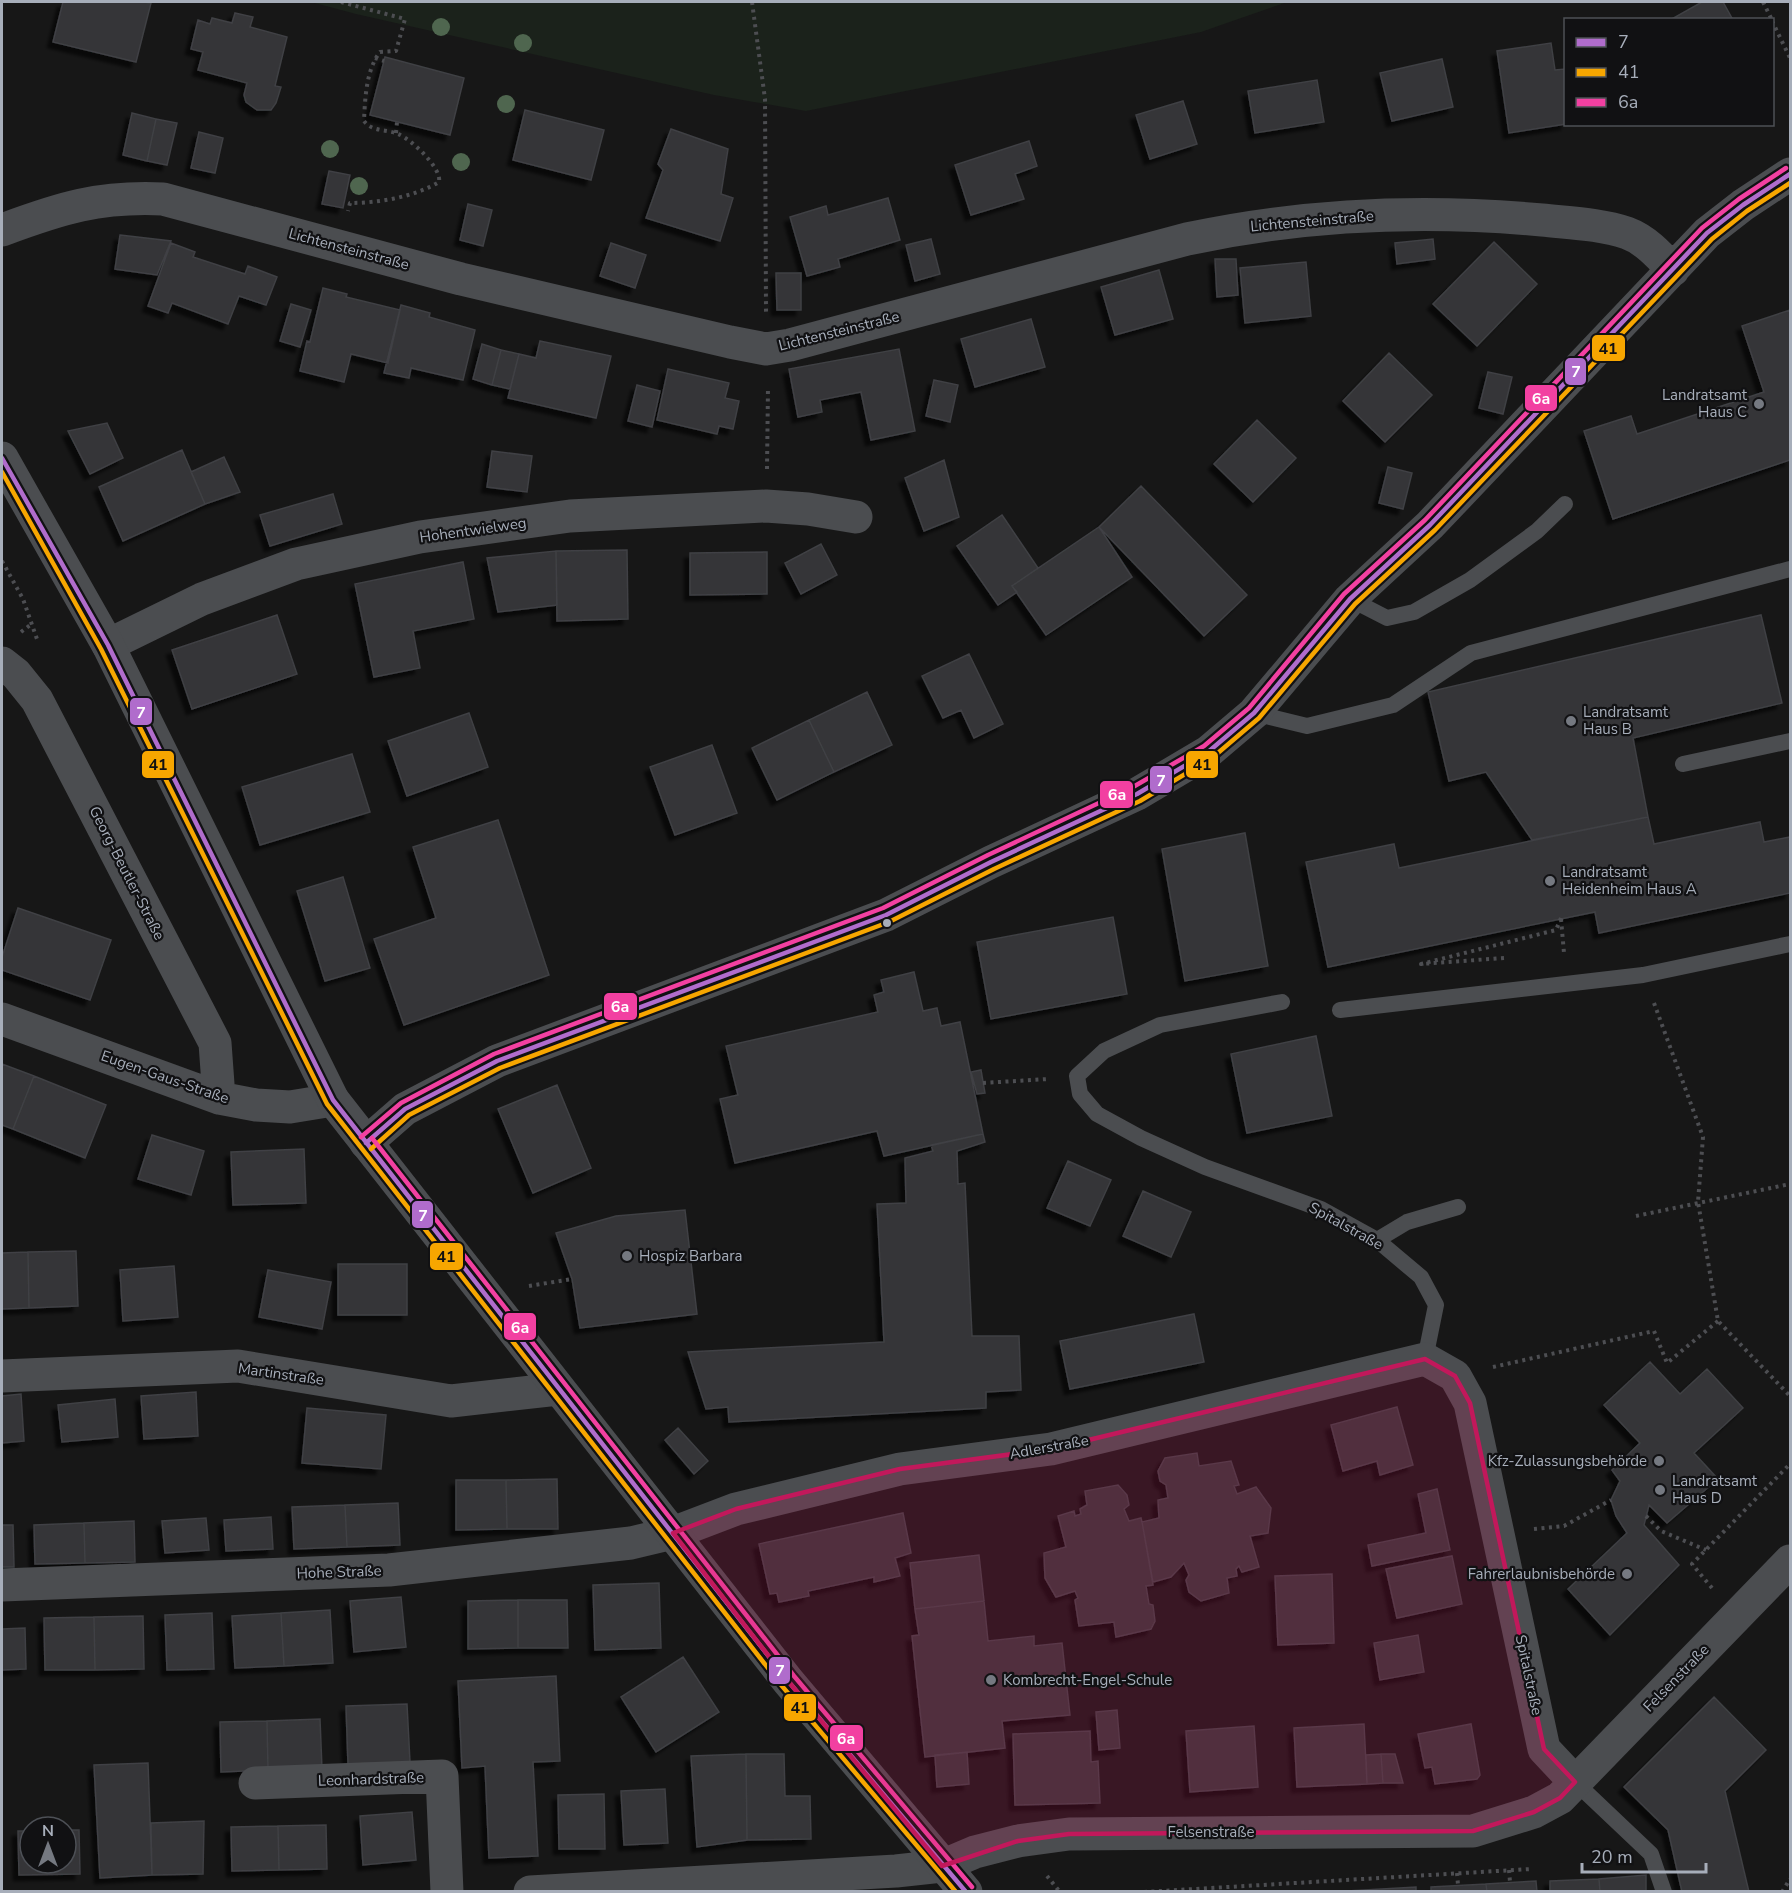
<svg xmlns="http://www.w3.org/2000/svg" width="1792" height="1893" viewBox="0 0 1792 1893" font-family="'Nunito Sans',sans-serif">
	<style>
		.green { fill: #1b221b }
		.building { fill: #353537; stroke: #3f4044; stroke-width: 1.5; filter: url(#shadow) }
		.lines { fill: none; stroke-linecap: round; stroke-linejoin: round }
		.path { stroke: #4d4e52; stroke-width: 4; stroke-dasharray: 3 4.5; stroke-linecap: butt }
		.service { stroke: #4b4d50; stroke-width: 16 }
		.minor { stroke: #4b4d50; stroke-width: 33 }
		.tertiary { stroke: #4b4d50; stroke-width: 33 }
		.bus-1-casing { stroke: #111113; stroke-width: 9 }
		.bus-2-casing { stroke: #111113; stroke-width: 9 }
		.bus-3-casing { stroke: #111113; stroke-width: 9 }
		.bus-1 { stroke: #b06ccc; stroke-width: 4.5 }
		.bus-2 { stroke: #f7a600; stroke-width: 4.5 }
		.bus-3 { stroke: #f240a1; stroke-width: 4.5 }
		.tree { fill: #4f664f }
		.marked { fill: #c2185b; fill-opacity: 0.2; stroke: #c2185b; stroke-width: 4.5; stroke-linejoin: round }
		.poi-dot { fill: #757981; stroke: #111113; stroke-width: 2 }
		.bus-dot { fill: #a7aeba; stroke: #111113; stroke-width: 2 }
		.labels { text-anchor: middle; stroke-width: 4.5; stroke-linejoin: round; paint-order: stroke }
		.street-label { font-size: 15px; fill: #a7aeba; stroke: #111113 }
		.poi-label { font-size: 15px; fill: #a7aeba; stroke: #111113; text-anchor: start }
		.line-badge { stroke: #111113; stroke-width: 2 }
		.badge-label { font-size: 16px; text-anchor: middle; font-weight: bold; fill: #fff }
		.pale-badge-label { font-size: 16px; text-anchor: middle; font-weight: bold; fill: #111 }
	</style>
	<defs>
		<filter id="shadow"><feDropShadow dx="-5.5" dy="5.5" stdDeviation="1.5" flood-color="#0009"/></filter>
	</defs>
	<rect width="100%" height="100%" fill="#171717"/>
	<!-- green -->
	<path class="green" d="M311,2H1287L1201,32L806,111L714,95L356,14Z"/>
	<!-- building -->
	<path class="building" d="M63,2H143L151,3L136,62L53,42Z
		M1702,2H1723L1733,20H1670Z
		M235,13L253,17L250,27L287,37L275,86L281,87L276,103L271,110H257L246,102L244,95L247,83L198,70L203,52L191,49L198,20L210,24L212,18L232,23Z
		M1551,43L1555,70L1566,69V124L1509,133L1497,51Z
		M385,57L464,78L450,135L370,115Z
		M1442,59L1453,107L1392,121L1380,73Z
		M1317,80L1324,122L1255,133L1248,91Z
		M1183,101L1197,144L1150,159L1136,115Z
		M525,110L604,130L591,180L513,160Z
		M132,113L156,119L147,161L123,155Z
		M156,119L177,123L167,165L147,161Z
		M671,129L728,149L721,194L733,198L720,241L646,218L663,170L658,164Z
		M199,132L223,138L215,173L191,168Z
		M1029,141L1037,166L1015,174L1024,199L971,215L955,165Z
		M329,171L350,175L343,208L322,204Z
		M888,198L900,240L838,259L840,267L807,276L790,217L826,206L828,215Z
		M468,204L492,210L483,246L460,240Z
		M120,235L171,241L157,275L115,269Z
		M931,239L940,274L915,281L906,245Z
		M1433,239L1435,259L1397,264L1395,243Z
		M1494,242L1537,284L1477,346L1433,304Z
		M171,243L195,252L193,257L245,274L248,266L277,277L266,305L239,296L228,324L172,303L168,313L148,306Z
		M611,243L646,255L635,288L600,276Z
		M1215,259H1236L1238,295L1217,297Z
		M1306,262L1311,316L1245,323L1240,268Z
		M1159,270L1173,319L1115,335L1101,287Z
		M776,273H801V310H777Z
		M323,288L347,294L346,297L400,310L388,363L351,354L344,382L300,371L307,341L310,342Z
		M291,304L311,310L300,347L280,341Z
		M401,305L430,313L429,317L475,330L463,380L411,368L409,378L384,373Z
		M1790,310V460L1613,519L1584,431L1631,416L1637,434L1764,392L1742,326Z
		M1031,319L1045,367L975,387L961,339Z
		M540,341L611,356L596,418L508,398L519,354L536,358Z
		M482,344L501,350L492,385L473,379Z
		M899,349L915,431L871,440L861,392L820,400L822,412L798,417L789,369Z
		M501,350L519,354L510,389L492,385Z
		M1389,353L1432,395L1385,442L1343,401Z
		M668,369L729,383L725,398L739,401L733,429L719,426L717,434L657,420Z
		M1488,372L1512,377L1503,414L1479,408Z
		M934,380L958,385L950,422L926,416Z
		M637,385L660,391L652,427L628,421Z
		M1257,420L1296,458L1253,502L1214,464Z
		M107,423L123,458L90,474L68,431Z
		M182,450L205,504L123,541L99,487Z
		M492,451L532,456L527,492L487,487Z
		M224,457L240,492L205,504L191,472Z
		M944,460L959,517L924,531L905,478Z
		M1388,467L1412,473L1403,509L1379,503Z
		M1141,486L1247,595L1204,636L1099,527Z
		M333,494L342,524L270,546L260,515Z
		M1002,515L1038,568L1012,586L1017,592L998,605L957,546Z
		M1099,527L1132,577L1046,635L1012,586Z
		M821,544L837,575L801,594L785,563Z
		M627,550L628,619L557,621L556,551Z
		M556,551L557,605L498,612L487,558Z
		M767,552V594L690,595V553Z
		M463,562L474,619L413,631L420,668L374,677L355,584Z
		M277,615L297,674L192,709L172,650Z
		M1761,615L1782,703L1633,738L1648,817L1532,840L1486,772L1449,781L1428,692Z
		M969,654L1003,724L974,738L961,710L943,718L922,676Z
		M867,692L892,745L834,772L809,720Z
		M469,713L488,767L407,796L388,741Z
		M809,720L834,772L777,800L752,748Z
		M712,745L737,813L675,835L650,767Z
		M352,754L370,812L260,845L242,787Z
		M1648,817L1654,844L1760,822L1764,842L1790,837V893L1599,933L1595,912L1328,967L1306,862L1394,844L1399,868Z
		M498,820L549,975L404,1025L374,939L436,918L413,847Z
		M1245,833L1268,966L1185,981L1162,849Z
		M343,877L370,968L325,981L297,891Z
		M18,908L111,940L90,1000L2,970V957Z
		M1113,917L1127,994L991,1019L977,942Z
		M914,972L923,1011L937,1008L941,1026L960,1022L983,1134L884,1156L877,1131L735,1163L720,1099L738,1095L726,1046L878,1012L874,995L884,992L881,980Z
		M1316,1036L1332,1116L1247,1133L1231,1054Z
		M2,1064L34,1076L13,1129L2,1125Z
		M981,1070L985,1093L977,1094L971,1072Z
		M34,1076L106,1105L85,1158L13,1129Z
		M557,1085L591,1168L533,1193L498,1109Z
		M983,1134L985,1142L957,1151L958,1184L965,1183L972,1336H1019L1021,1390L986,1392V1408L729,1422L728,1407L706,1409L688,1352L884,1342L877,1204L906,1203L905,1158L933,1151L931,1145Z
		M152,1135L204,1151L191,1195L138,1179Z
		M304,1149L306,1203L233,1205L231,1152Z
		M1068,1161L1111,1180L1090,1226L1047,1208Z
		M1143,1191L1191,1212L1171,1257L1123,1236Z
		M685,1210L697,1314L580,1328L572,1279L556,1233L616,1216Z
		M76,1251L78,1306L29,1308L28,1252Z
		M28,1252L29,1308L2,1309V1253Z
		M338,1264H407V1315H338Z
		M174,1266L178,1317L123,1321L120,1270Z
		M268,1270L331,1282L322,1329L259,1317Z
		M1194,1314L1204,1362L1070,1389L1060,1341Z
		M1650,1362L1680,1394L1707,1369L1743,1408L1694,1453L1718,1479L1667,1523L1649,1505L1644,1525L1679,1565L1610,1635L1568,1589L1627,1533L1616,1516L1611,1500L1620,1481L1612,1470L1640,1443L1604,1405Z
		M196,1392L198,1436L144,1439L141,1396Z
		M21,1394L24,1441L2,1443V1396Z
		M115,1399L118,1437L62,1442L58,1405Z
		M1397,1407L1413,1465L1380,1475L1377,1461L1343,1471L1331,1425Z
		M307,1408L386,1415L381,1469L302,1463Z
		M678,1428L708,1461L694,1474L665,1440Z
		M1197,1453L1199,1466L1231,1461L1239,1485L1234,1486L1237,1494L1256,1487L1271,1508L1268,1533L1250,1536L1259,1567L1242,1572L1239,1566L1236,1569L1237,1576L1227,1578L1229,1593L1201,1601L1189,1592L1186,1580L1189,1575L1184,1563L1171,1577L1153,1582L1142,1522L1159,1518L1158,1500L1168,1498L1166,1485L1160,1481L1158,1471L1165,1458Z
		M557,1479L558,1529H507L506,1480Z
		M456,1480H506L507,1529L456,1530Z
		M1118,1485L1127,1495L1129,1505L1124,1509L1129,1521L1141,1518L1142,1522L1153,1585L1146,1586L1149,1604L1153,1605L1155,1621L1151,1629L1116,1637L1114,1622L1079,1626L1075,1600L1078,1598L1075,1591L1056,1597L1045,1578L1044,1553L1066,1547L1058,1516L1074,1511L1075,1516L1081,1514L1080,1509L1087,1505L1085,1491Z
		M1437,1489L1450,1550L1372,1566L1368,1545L1426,1533L1418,1494Z
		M398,1503L400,1545L347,1547L345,1505Z
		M345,1505L347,1547L294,1549L292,1507Z
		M903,1513L911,1553L895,1558L900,1576L874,1582V1577L808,1591L809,1596L779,1602L777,1593L770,1594L759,1544Z
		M271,1517L273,1549L226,1551L224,1520Z
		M206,1518L209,1550L165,1553L162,1521Z
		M134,1521L135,1562L85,1563L84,1523Z
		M84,1523L85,1563L35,1564L34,1525Z
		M2,1525H13L14,1567H2Z
		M979,1555L984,1601L915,1609L910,1563Z
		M1452,1556L1462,1604L1397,1618L1386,1569Z
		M1332,1574L1334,1643L1278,1645L1275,1576Z
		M659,1583L661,1648L595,1650L593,1585Z
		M401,1597L406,1647L354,1652L350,1601Z
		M518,1600H567L568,1648H518Z
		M518,1600V1648L468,1649V1601Z
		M984,1601L988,1641L1034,1636V1646L1062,1643L1070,1715L1002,1721L1005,1748L925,1757L912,1636L919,1635L915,1609Z
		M330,1610L333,1663L284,1666L281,1613Z
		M212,1613L214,1669L167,1670L165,1615Z
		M281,1613L284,1666L235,1668L232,1616Z
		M143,1616L144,1669L95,1670L94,1617Z
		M94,1617L95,1670H45L44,1618Z
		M25,1628L26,1669L2,1670V1629Z
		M1418,1635L1424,1672L1380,1680L1374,1643Z
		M683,1657L719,1712L656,1752L621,1697Z
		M556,1676L560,1761L533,1762L538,1856L489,1858L485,1766L462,1768L458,1681Z
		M1714,1697L1766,1750L1725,1791L1749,1892H1682L1668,1830L1624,1787Z
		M407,1704L410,1762L348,1764L346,1706Z
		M1117,1710L1120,1748L1099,1750L1096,1712Z
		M320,1719L322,1769L268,1770L267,1721Z
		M267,1721L268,1770L221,1772L220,1722Z
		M1364,1724L1367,1784L1297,1787L1294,1728Z
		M1471,1724L1480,1775L1477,1779L1435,1784L1432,1767L1425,1768L1418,1734Z
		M1254,1726L1258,1787L1190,1792L1186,1731Z
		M1090,1731L1091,1762L1098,1761L1100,1803L1015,1805L1013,1734Z
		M967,1752L969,1784L937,1787L935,1755Z
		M746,1754L747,1840L697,1847L691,1756Z
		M746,1754H784L785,1796H810L811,1839L747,1840Z
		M1381,1754L1383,1783L1367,1784L1366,1755Z
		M1381,1754H1395L1403,1783H1383Z
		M148,1763L152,1875L100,1878L94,1765Z
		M665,1789L668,1843L624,1845L621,1791Z
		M604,1794L605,1849H559L558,1795Z
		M412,1812L416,1860L363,1865L360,1816Z
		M204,1821L203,1874L152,1875L151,1823Z
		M326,1825L327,1869L279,1870L278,1826Z
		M278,1826L279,1870L232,1871L231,1827Z
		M66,1830H79L80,1874L19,1875L18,1831H30V1863H66Z
		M1646,1875V1892H1600L1599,1879Z
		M1599,1879L1600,1892H1550V1881Z
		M1536,1881L1537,1892H1487L1486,1884Z
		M1486,1884L1487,1892H1431V1887Z
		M1416,1887V1892H1329Z"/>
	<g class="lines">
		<!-- path -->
		<path class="path" d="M341,2L405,19L396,51L380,52C366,70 365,99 364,121C372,132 387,129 398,134C411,139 442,168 439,182C414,197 379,203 350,203L348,211
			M752,2L765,99L766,312
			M1763,2L1772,20
			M1772,21L1790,58
			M375,58L384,61
			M396,133L397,122
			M767,469L768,387
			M2,561L23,599L38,642
			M21,632L33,623
			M1561,919L1564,953
			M1504,958L1421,964L1556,930L1561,918
			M1654,1003L1703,1137L1698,1202L1718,1321L1790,1396
			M983,1083L1048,1079
			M1636,1216L1790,1184
			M529,1286L572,1279
			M1493,1367L1654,1331L1667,1363L1718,1321
			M1646,1516L1661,1531L1706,1550
			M1534,1529L1564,1526L1611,1500
			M1712,1588L1692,1564L1790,1464
			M1509,1870L1510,1882
			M1457,1873L1458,1885
			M1047,1876L1060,1892
			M1144,1892L1531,1869
			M1782,1892L1790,1879"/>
		<!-- service -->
		<path class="service" d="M1350,599L1387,618L1414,612L1470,580L1537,531L1565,504
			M1254,713L1307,726L1393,705L1471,653L1790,569
			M1683,764L1790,741
			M1282,1002L1160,1025L1104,1051L1077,1076L1080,1094L1097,1114L1141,1138L1205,1167L1321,1209L1377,1240L1421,1277L1436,1305L1425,1359
			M1340,1010L1643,975L1790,944
			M1377,1240L1407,1222L1458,1207
			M1575,1782L1651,1854L1664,1892"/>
		<!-- minor -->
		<path class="minor" d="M2,230C61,208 99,196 163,199L461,279L730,342L766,349L790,345L1187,239C1304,214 1423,209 1542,220C1570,223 1601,224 1627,233C1646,240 1660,256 1673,270
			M108,645L202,599L296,564L420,537L570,516L766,506L808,509L856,517
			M2,663L16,674L37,700L215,1043L219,1098
			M2,1019L219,1098L256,1105L290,1107L333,1100
			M366,1143L405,1109L497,1061L886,915L991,862L1137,794L1208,752L1254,713L1350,599L1430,525L1707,233L1743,205L1790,174
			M2,1376L238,1366L451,1401L558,1389
			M2,1585L389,1570L631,1543L673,1533L736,1509L900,1469L1051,1449L1425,1359L1455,1376L1470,1403L1544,1749L1575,1782
			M255,1783L442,1776L447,1892
			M530,1892L896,1871L942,1866L975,1852L1018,1841L1069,1834L1473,1831L1534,1812L1560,1798L1790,1561"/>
		<!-- tertiary -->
		<path class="tertiary" d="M2,458L108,645L333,1100L788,1681L966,1892"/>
		<!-- bus-1 casing -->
		<g class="bus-1-casing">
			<path id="bus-1" d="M2,458L108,645L333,1100L788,1681L966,1892
				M366,1143L405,1109L497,1061L886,915L991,862L1137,794L1208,752L1254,713L1350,599L1430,525L1707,233L1743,205L1790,174"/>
		</g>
		<!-- bus-2 casing -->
		<g class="bus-2-casing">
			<path id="bus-2" d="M2,472L101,649L327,1104L782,1686L956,1892
				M371,1149L409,1115L500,1068L889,922L994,869L1140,801L1212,758L1259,718L1355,604L1435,530L1712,239L1747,211L1790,183"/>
		</g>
		<!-- bus-3 casing -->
		<g class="bus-3-casing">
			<path id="bus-3" d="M361,1137L401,1103L494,1054L883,908L988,855L1133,787L1204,746L1249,708L1344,594L1425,520L1702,228L1739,199L1786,168
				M372,1138L794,1676L972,1887"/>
		</g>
		<!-- bus-1 -->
		<use href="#bus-1" class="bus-1"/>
		<!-- bus-2 -->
		<use href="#bus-2" class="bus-2"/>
		<!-- bus-3 -->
		<use href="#bus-3" class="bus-3"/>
	</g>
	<!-- trees -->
	<g class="tree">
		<circle cx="441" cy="27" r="9"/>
		<circle cx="523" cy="43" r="9"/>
		<circle cx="506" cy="104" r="9"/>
		<circle cx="330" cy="149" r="9"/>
		<circle cx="461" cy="162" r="9"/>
		<circle cx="359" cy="186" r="9"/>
	</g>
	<!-- marked area -->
	<path class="marked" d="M1425,1359L1455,1376L1470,1403L1544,1749L1575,1782L1560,1798L1534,1812L1473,1831L1069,1834L1018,1841L942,1866L788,1681L673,1533L736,1509L900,1469L1051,1449Z"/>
	<!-- markers -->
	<g class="poi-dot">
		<circle cx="1759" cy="404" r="6"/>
		<circle cx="1571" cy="721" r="6"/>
		<circle cx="1550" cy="881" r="6"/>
		<circle cx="627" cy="1256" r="6"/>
		<circle cx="1659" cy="1461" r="6"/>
		<circle cx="1660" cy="1490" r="6"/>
		<circle cx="1627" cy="1574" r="6"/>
		<circle cx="991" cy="1680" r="6"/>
	</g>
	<circle class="bus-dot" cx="887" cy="923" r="5"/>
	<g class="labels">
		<!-- street labels -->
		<g class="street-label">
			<text transform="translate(1312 221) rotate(-5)" y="5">Lichtensteinstraße</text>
			<text transform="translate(349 249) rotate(15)" y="5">Lichtensteinstraße</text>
			<text transform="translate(839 331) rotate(-14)" y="5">Lichtensteinstraße</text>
			<text transform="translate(473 530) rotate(-8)" y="5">Hohentwielweg</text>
			<text transform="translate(127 873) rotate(63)" y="5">Georg-Beutler-Straße</text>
			<text transform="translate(165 1077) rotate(19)" y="5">Eugen-Gaus-Straße</text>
			<text transform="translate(1346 1226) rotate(29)" y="5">Spitalstraße</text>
			<text transform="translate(281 1374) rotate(8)" y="5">Martinstraße</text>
			<text transform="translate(1049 1447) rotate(-10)" y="5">Adlerstraße</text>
			<text transform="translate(339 1572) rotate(-2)" y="5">Hohe Straße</text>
			<text transform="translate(1529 1675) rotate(78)" y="5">Spitalstraße</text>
			<text transform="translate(1676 1678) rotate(-46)" y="5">Felsenstraße</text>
			<text transform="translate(371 1779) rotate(-2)" y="5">Leonhardstraße</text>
			<text x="1211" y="1837">Felsenstraße</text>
		</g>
		<!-- poi labels -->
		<g class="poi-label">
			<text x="1747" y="400" text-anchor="end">Landratsamt<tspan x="1747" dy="17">Haus C</tspan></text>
			<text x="1583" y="717">Landratsamt<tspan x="1583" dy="17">Haus B</tspan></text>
			<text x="1562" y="877">Landratsamt<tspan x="1562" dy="17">Heidenheim Haus A</tspan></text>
			<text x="639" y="1261">Hospiz Barbara</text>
			<text x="1647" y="1466" text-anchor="end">Kfz-Zulassungsbehörde</text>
			<text x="1672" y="1486">Landratsamt<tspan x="1672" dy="17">Haus D</tspan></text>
			<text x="1615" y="1579" text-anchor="end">Fahrerlaubnisbehörde</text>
			<text x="1003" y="1685">Kombrecht-Engel-Schule</text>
		</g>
	</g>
	<g class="line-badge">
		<rect x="1591" y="334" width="35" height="28" rx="6" fill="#f7a600"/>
		<rect x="1564" y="357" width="23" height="29" rx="6" fill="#b06ccc"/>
		<rect x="1524" y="384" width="34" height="28" rx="6" fill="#f240a1"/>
		<rect x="129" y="697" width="24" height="29" rx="6" fill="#b06ccc"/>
		<rect x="1185" y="750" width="34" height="29" rx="6" fill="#f7a600"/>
		<rect x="141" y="750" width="34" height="29" rx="6" fill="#f7a600"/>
		<rect x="1149" y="765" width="24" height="29" rx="6" fill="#b06ccc"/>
		<rect x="1099" y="780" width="35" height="29" rx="6" fill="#f240a1"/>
		<rect x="603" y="992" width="35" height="29" rx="6" fill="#f240a1"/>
		<rect x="411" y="1200" width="23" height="29" rx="6" fill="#b06ccc"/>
		<rect x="429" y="1242" width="35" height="29" rx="6" fill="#f7a600"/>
		<rect x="503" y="1312" width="34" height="29" rx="6" fill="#f240a1"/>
		<rect x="768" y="1656" width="23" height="29" rx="6" fill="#b06ccc"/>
		<rect x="783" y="1693" width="34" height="29" rx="6" fill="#f7a600"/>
		<rect x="829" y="1724" width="35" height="28" rx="6" fill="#f240a1"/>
	</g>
	<g class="badge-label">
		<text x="1576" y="377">7</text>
		<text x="1541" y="404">6a</text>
		<text x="141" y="718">7</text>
		<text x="1161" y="786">7</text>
		<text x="1117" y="800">6a</text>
		<text x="620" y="1012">6a</text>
		<text x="423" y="1221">7</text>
		<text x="520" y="1333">6a</text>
		<text x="780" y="1676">7</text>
		<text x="846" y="1744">6a</text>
	</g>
	<g class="pale-badge-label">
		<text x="1608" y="354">41</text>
		<text x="1202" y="770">41</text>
		<text x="158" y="770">41</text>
		<text x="446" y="1262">41</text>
		<text x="800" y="1713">41</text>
	</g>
	<!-- border -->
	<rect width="1792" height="1893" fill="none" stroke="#a7aeba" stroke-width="6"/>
	<!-- legend -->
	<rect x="1564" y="18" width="210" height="108" fill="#111113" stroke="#4d5056" stroke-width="1.5"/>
	<rect x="1576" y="38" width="30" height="9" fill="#b06ccc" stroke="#4d5056" stroke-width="1.5"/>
	<text x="1618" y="48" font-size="18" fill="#a7aeba">7</text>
	<rect x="1576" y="68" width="30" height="9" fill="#f7a600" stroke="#4d5056" stroke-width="1.5"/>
	<text x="1618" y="78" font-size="18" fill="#a7aeba">41</text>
	<rect x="1576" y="98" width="30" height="9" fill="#f240a1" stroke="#4d5056" stroke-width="1.5"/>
	<text x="1618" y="108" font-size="18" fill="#a7aeba">6a</text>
	<!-- north arrow -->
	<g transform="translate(48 1845)"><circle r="28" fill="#111113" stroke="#4d5056" stroke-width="1.5"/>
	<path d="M0-4.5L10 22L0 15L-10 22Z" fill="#757981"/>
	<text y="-9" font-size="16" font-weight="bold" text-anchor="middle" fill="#a7aeba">N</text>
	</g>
	<!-- scale -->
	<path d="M1582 1863v9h124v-9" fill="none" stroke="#a7aeba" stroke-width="3"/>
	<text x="1591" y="1863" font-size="18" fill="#a7aeba" stroke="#111113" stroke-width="4.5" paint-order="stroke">20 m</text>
</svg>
